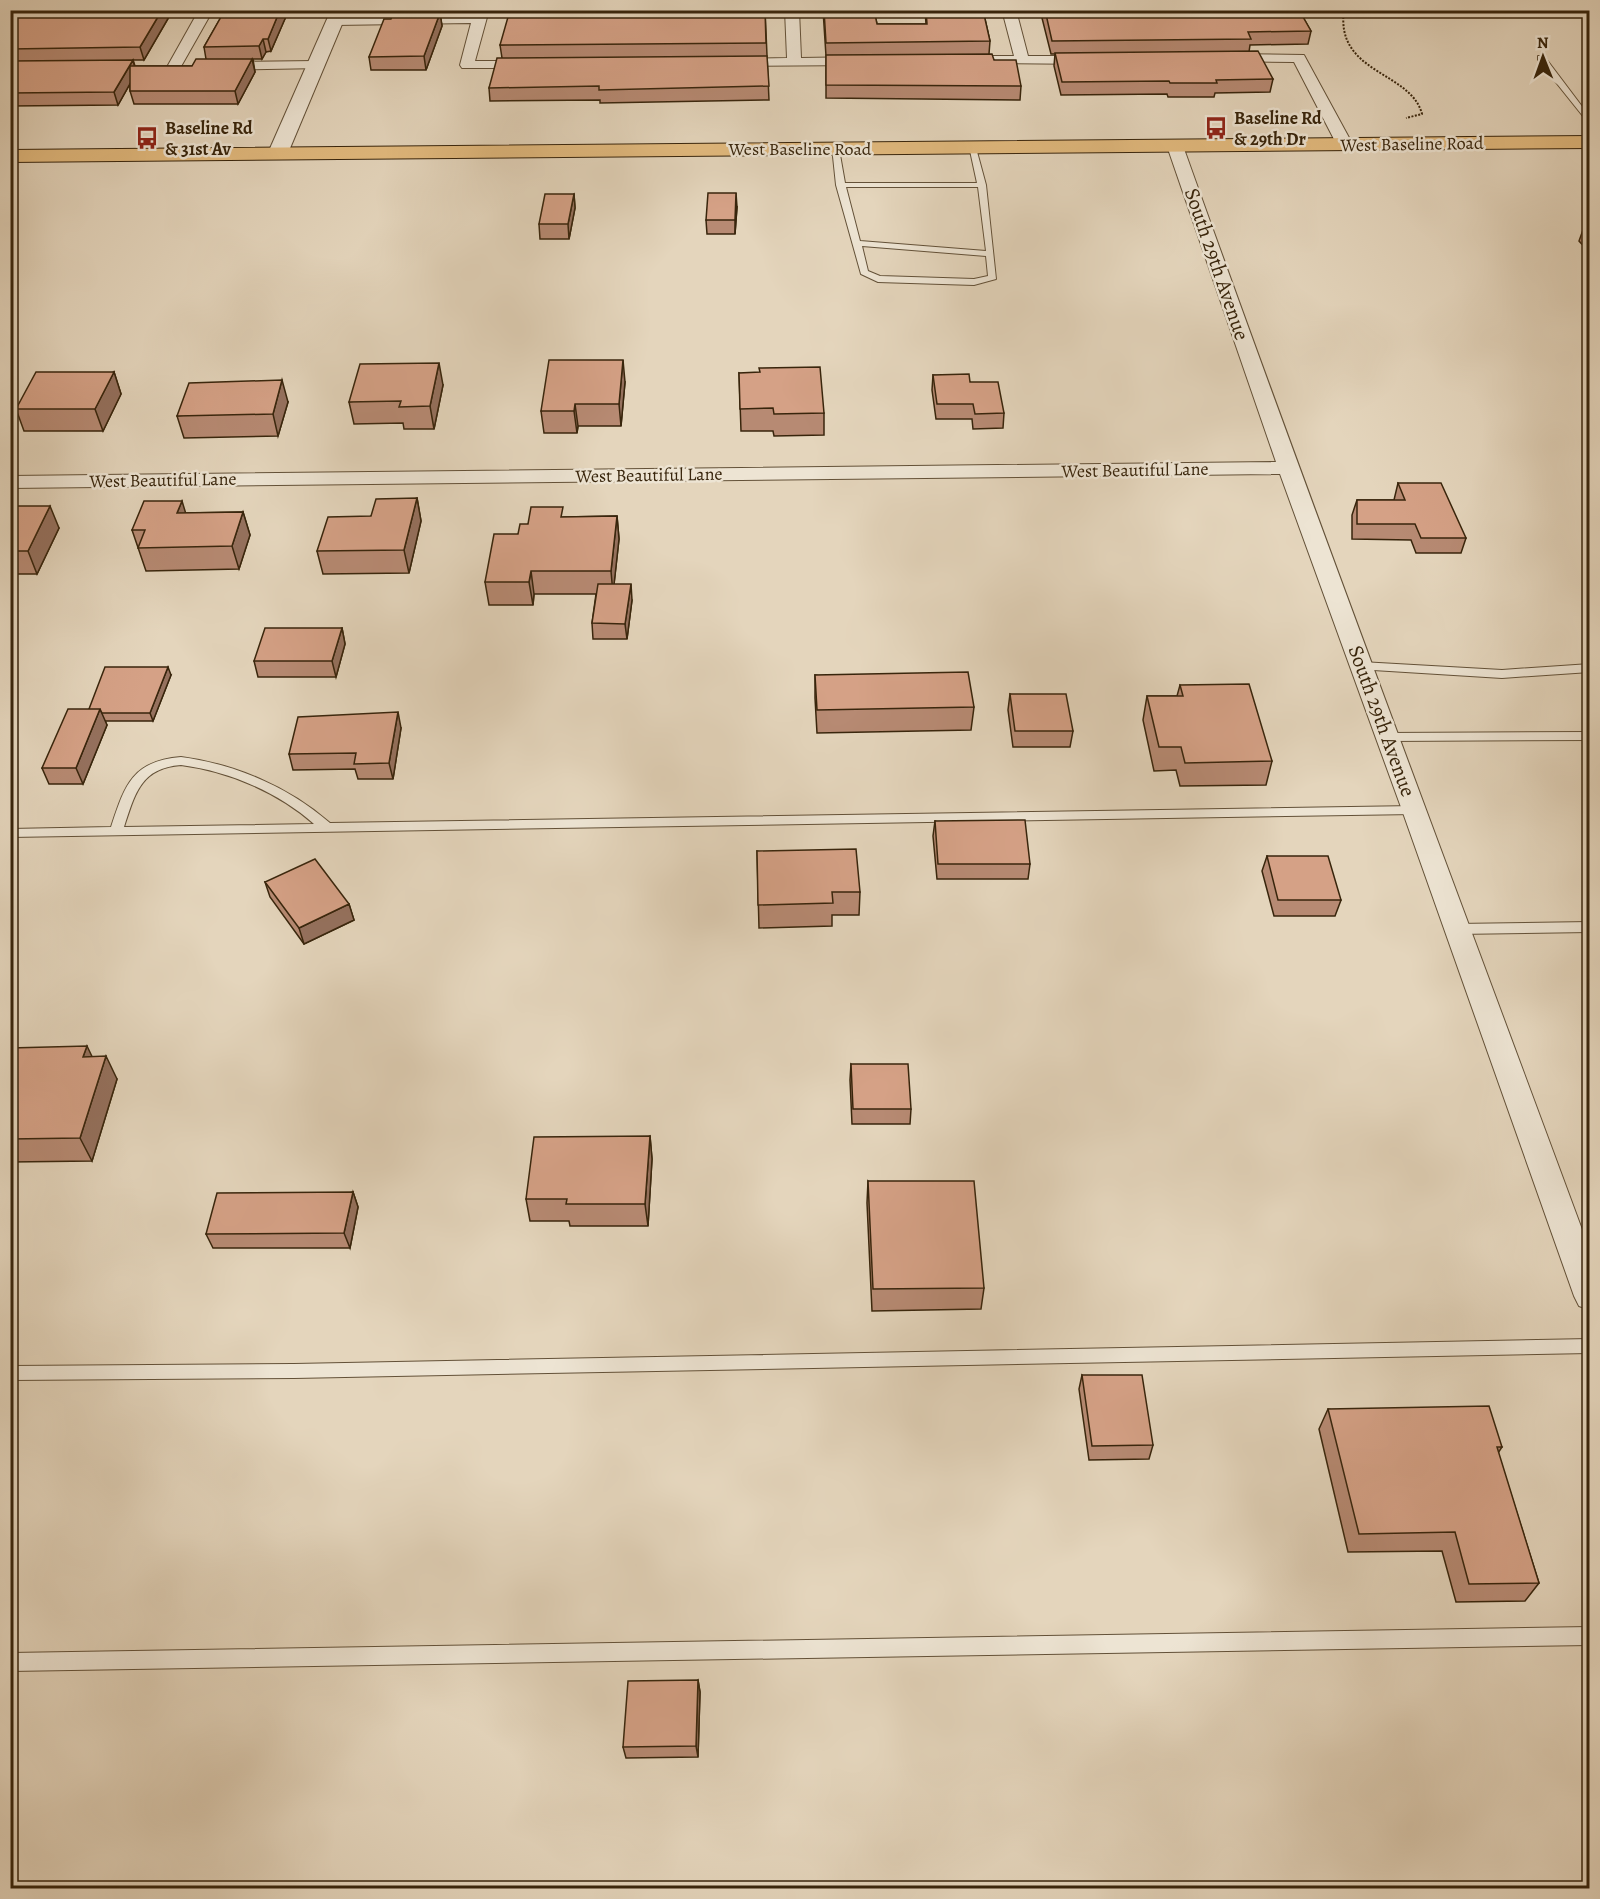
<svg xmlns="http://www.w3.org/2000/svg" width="1600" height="1899" viewBox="0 0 1600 1899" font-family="Alegreya,serif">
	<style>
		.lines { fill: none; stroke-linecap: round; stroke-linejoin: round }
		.service-casing { stroke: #635138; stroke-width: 2 }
		.minor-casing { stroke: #635138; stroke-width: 2 }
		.tertiary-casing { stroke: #635138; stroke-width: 2 }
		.primary-casing { stroke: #38250c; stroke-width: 2 }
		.path { stroke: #38250c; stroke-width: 2; stroke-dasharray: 2 1.5; stroke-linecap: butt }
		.service { fill: #ede4d3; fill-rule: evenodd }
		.minor { fill: #ede4d3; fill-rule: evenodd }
		.tertiary { fill: #ede4d3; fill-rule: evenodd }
		.primary { fill: #e2ba7e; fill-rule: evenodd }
		.wall { fill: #b78a73; stroke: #38250c; stroke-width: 1.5 }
		.shaded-wall { fill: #95715e; stroke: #38250c; stroke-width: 1.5 }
		.building { fill: #d5a186; stroke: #38250c; stroke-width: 1.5 }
		.labels { text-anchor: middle; stroke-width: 5; stroke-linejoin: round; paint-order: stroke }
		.far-poi-label { font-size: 18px; font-weight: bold; fill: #38250c; stroke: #ede4d3; text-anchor: start }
		.far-street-label { font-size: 18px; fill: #38250c; stroke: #ede4d3 }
		.street-label { font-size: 21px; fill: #38250c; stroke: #ede4d3 }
	</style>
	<rect width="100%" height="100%" fill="#e4d5bc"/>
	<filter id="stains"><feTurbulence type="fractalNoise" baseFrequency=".00333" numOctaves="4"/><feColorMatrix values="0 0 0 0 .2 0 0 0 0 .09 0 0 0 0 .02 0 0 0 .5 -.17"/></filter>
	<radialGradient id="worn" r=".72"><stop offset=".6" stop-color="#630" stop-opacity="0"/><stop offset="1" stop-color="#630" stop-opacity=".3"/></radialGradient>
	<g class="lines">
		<!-- service casing -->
		<g class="service-casing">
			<path id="service" d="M1538,56H1544L1590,117V125L1538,60Z
				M969,146L976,148L986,185L996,279L974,285L878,282L861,274L836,185L832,147L839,149L845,183H977ZM846,187H978L986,251L860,241ZM862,246L986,256L988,276L974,279L880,276L868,271Z
				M1361,662L1502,670L1590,664V672L1502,678L1357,669L1355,666Z
				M1590,732V740L1387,741L1381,737L1387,733Z
				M181,757C235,764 289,787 330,823L1415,806L1421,810L1415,814L10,837V829L111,827C125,785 132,761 181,757ZM181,765C228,771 278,792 314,824L124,827C135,793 141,768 181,765Z
				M1590,922V932L1456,934L1449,929L1456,924Z
				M1590,1339V1353L294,1378L10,1380V1366L294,1364Z
				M1590,1627V1645L10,1671V1653Z"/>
		</g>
		<!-- minor casing -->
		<g class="minor-casing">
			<path id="minor" d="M199,10H213L179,70H169L167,67Z
				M475,10H489L475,61H532L537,62L539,65L537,68H462L460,65L471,23L335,25L328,21L335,17L474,15Z
				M785,10H799L801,58L862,57L869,61L862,65L728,66L726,63L728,60L733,59L787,58Z
				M1002,10H1016L1028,56H1090L1097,60L1090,64L974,63L972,60L979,56H1014Z
				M1225,54L1304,55L1353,145L1351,148L1345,150L1337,145L1294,62L1220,61L1218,58L1220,55Z
				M316,61L323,65L321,68L218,70L211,66L218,62Z
				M1175,141L1183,146C1315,516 1454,883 1590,1251V1310L1579,1306L1574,1296L1402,810L1280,474L10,488V476L1276,462L1167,146Z"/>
		</g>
		<!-- tertiary casing -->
		<g class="tertiary-casing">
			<path id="tertiary" d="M331,10H348L288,153L285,157H271L268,153Z"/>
		</g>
		<!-- primary casing -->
		<g class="primary-casing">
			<path id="primary" d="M1590,136V148L10,162V150Z"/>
		</g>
		<!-- path -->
		<path class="path" d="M1344,10C1335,74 1411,71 1422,114L1406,118"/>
		<!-- service -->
		<use href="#service" class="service"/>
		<!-- minor -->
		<use href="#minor" class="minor"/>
		<!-- tertiary -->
		<use href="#tertiary" class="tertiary"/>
		<!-- primary -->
		<use href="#primary" class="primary"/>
	</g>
	<!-- wall -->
	<path class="wall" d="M10,10H173L144,60H133L135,66H192L206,59L204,47L225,10H289L284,21L271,51L266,52L262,59H253L255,72L238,104H134L130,91V84L118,105L10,106Z
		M400,10H447L446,13H440L442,26L426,70H371L369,57L391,19L400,13Z
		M765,10L769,100L600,103V100L490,101L489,88L502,58L500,45Z
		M823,10H874L877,24H926L925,10H983L990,41L989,54L994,60L1021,86L1020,100L826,98V56Z
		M1040,10H1299L1311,31L1308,44L1250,45L1249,52L1273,79L1270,92L1215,93L1214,97H1168L1167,94L1061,95L1054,66L1055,54H1051Z
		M574,194L575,208L569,239H540L539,224Z
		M737,207L735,234H707L706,220Z
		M1588,216H1590V253L1579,241Z
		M114,372L121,394L103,431H24L16,409Z
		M739,373L824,413V435L774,436L773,431H741Z
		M933,375L970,382L1004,413L1003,428L973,429L972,419H936L932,390Z
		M625,382L621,426H578L577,433H544L541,411Z
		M443,385L434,429H404L403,423L354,424L349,402Z
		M288,402L278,436L184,438L177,416Z
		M1398,483L1466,538L1461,553H1416L1411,540L1352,539V515L1357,500H1394Z
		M417,498L421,521L409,573L323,574L317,551L371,516Z
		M10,506L59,528L37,574H10Z
		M243,512L250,535L239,569L146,571L132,530L185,513Z
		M617,516L619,539L614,584L632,600L627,639H593L592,623L596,594H534L533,605H489L485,582L518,534L528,524L564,517Z
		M342,628L345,644L336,677H258L254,661Z
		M171,675L153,721H105L107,725L83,784H49L42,768L89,709Z
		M815,675L974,707L971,730L817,733L815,698Z
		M1180,685L1272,761L1266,785L1180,786L1176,770L1154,771L1143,720L1147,696H1177Z
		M1010,694L1073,731L1070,747H1013L1008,710Z
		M401,728L393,779H358L355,769L293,770L289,754Z
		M935,821L1030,864L1028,879H937L933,836Z
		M757,851L860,892L859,915H832V926L759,928Z
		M1267,856L1341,900L1335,916H1274L1262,871Z
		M265,882L349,904L354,920L304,944L270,897Z
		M10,1048L92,1057L117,1079L92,1161L10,1162Z
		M851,1064L911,1109L910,1124H852L850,1080Z
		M650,1136L652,1159L648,1226H570L569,1221H530L526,1199Z
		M868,1181L984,1288L981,1309L872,1311L867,1203Z
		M353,1192L358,1207L350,1248H213L206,1234Z
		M1082,1375L1153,1445L1149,1459L1089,1460L1079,1389Z
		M1328,1409L1502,1447L1498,1453L1539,1583L1525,1601L1456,1602L1442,1551L1348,1552L1319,1429Z
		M698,1680L700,1692L698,1757L626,1758L623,1747Z"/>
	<!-- shaded-wall -->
	<path class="shaded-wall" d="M162,10H173L144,60L140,47Z
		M280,10H289L284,21L271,51L268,39Z
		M440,13L442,26L426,70L424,56Z
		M263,39L266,52L262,59L259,46Z
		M252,59L255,72L238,104L235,91Z
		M133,60L136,73L118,105L114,92Z
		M736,193L737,207L735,234V220Z
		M574,194L575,208L569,239L568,224Z
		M623,360L625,382L621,426L619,404Z
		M439,363L443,385L434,429L430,406Z
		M114,372L121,394L103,431L95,409Z
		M282,380L288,402L278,436L273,414Z
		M575,404L578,426L577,433L574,411Z
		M417,498L421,521L409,573L404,550Z
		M182,501L189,524L177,513Z
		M50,506L59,528L37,574L28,551Z
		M243,512L250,535L239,569L232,546Z
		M617,516L619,539L613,594L611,571Z
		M531,571L534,594L533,605L529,582Z
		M631,584L632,600L627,639L625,624Z
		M342,628L345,644L336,677L332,661Z
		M168,667L171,675L153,721L150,713Z
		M100,709L107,725L83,784L76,768Z
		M398,712L401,728L393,779L389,763Z
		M349,904L354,920L304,944L299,928Z
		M87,1046L98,1069L83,1057Z
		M106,1056L117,1079L92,1161L80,1138Z
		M650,1136L652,1159L648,1226L645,1204Z
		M353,1192L358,1207L350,1248L344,1233Z
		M698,1680L700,1692L698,1757L696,1746Z"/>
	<!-- building -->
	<path class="building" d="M10,10H162L140,47L10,49Z
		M225,10H280L268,39H263L259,46L204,47Z
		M510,10H765L766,43L500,45Z
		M824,10H874L877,24H927L926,10H983L990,41L826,43Z
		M1045,10H1299L1311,31L1248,32L1251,39L1052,41Z
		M440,13L424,56L369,57L384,19H391L393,14Z
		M1258,51L1273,79L1216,80L1217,83H1170L1169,81L1062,82L1055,53Z
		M992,54L994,60H1016L1021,86L826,85V55Z
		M767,56L769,86L599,90V86L489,88L497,58Z
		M196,59H252L235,91H130V66H192Z
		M133,60L114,92L10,93V61Z
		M708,193H736L735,220H706Z
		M545,194H574L568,224H539Z
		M549,360H623L619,404H575L574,411H541Z
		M439,363L430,406L399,407L401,401L349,402L360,364Z
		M820,367L824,413L774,414L773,408L740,409L739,373L760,372L759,368Z
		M36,372H114L95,409H16Z
		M969,374L970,382H998L1004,413L975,414L973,404H937L933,375Z
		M282,380L273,414L177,416L189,383Z
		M1398,483H1441L1466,538H1421L1415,524H1357V500H1405Z
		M417,498L404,550L317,551L328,517L371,516L376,499Z
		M144,501H182L177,513L243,512L232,546L138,548L145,530H132Z
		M10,506H50L28,551H10Z
		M531,507H563L561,517L617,516L611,571H531L529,582H485L494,534H518L520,524H528Z
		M598,584H631L625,624L592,623Z
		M265,628H342L332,661H254Z
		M105,667H168L150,713H102L100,709H89Z
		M968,672L974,707L817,710L815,675Z
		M1249,684L1272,761L1185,763L1181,747H1159L1147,696H1183L1180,685Z
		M1010,694H1066L1073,731H1015Z
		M68,709H100L76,768H42Z
		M398,712L389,763L354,764L356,753L289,754L298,717Z
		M1025,820L1030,864H938L935,821Z
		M856,849L860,892H832L833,903L758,905L757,851Z
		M1267,856H1328L1341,900H1278Z
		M315,859L349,904L299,928L265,882Z
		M87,1046L83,1057L106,1056L80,1138L10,1139V1048Z
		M851,1064H908L911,1109H853Z
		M650,1136L645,1204H566L567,1199H526L534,1137Z
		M868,1181H974L984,1288L873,1289Z
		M353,1192L344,1233L206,1234L217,1193Z
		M1082,1375H1142L1153,1445L1092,1446Z
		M1489,1406L1502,1447H1497L1539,1583L1469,1584L1455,1532L1359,1534L1328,1409Z
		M698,1680L696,1746L623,1747L628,1681Z"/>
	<!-- icons -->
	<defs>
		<g id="bus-bare" transform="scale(1.8)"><path d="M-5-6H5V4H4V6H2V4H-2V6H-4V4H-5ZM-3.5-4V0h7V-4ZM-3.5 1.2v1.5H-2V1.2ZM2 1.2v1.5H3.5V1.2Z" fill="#8f2418" stroke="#ede4d3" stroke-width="2.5" paint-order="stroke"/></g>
	</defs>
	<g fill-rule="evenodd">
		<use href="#bus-bare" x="1216" y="128"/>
		<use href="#bus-bare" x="147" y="138"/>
	</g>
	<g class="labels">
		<!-- far-poi labels -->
		<g class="far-poi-label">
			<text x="1234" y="124">Baseline Rd<tspan x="1234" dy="21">&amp; 29th Dr</tspan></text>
			<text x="165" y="134">Baseline Rd<tspan x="165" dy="21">&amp; 31st Av</tspan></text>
		</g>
		<!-- far-street labels -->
		<g class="far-street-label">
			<text transform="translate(1412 144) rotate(-1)" y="6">West Baseline Road</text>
			<text x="800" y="155">West Baseline Road</text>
			<text transform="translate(1135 470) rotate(-1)" y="6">West Beautiful Lane</text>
			<text transform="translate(649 475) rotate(-1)" y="6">West Beautiful Lane</text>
			<text transform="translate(163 480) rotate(-1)" y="6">West Beautiful Lane</text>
		</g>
		<!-- street labels -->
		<g class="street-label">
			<text transform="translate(1217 264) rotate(71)" y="7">South 29th Avenue</text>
			<text transform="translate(1382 721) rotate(70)" y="7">South 29th Avenue</text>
		</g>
	</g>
	<!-- margin -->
	<rect width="1600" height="1899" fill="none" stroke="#e4d5bc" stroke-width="36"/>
	<rect x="12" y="12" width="1576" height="1875" fill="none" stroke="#38250c" stroke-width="3"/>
	<rect x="18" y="18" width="1564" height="1863" fill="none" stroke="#38250c" stroke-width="1.5"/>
	<!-- north arrow -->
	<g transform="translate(1543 57) rotate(359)" stroke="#ede4d3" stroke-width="4.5" paint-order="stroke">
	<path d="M0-4.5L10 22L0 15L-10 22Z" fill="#38250c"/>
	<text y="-9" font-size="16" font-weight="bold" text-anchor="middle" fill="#38250c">N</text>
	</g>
	<rect width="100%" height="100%" filter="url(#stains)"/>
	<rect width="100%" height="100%" fill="url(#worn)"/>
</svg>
